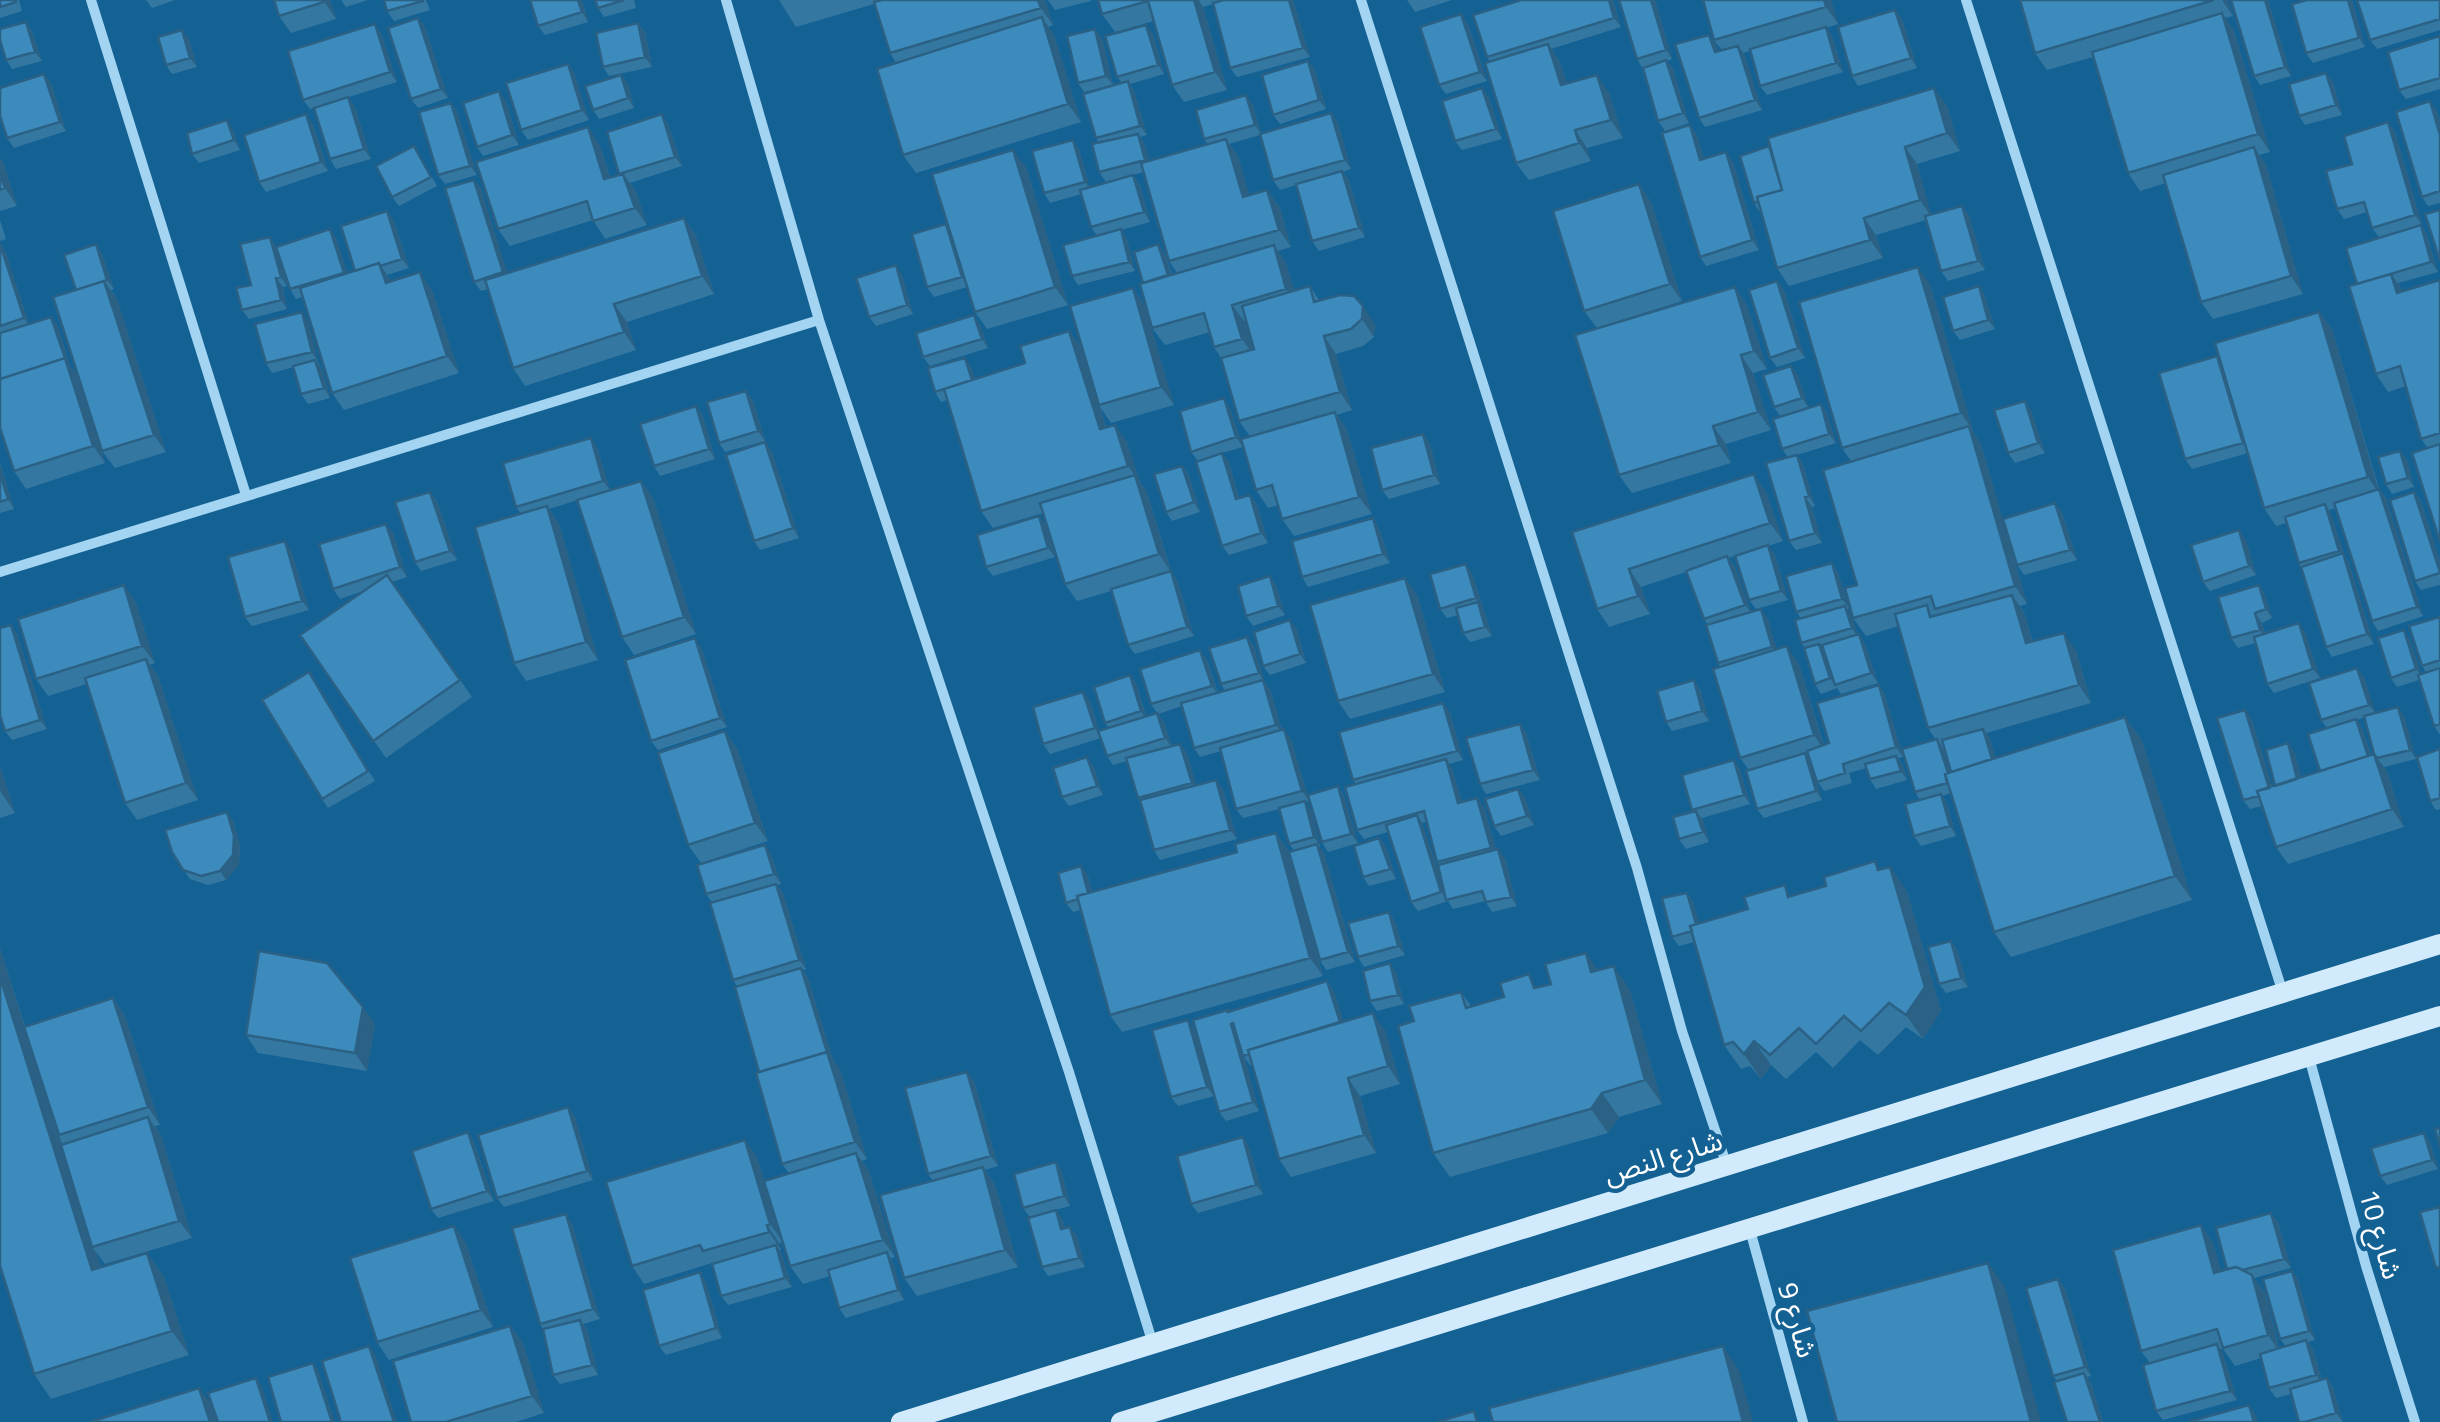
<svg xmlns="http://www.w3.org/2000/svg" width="2440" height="1422" viewBox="0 0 2440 1422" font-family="'Titillium Web','Noto Sans Arabic',sans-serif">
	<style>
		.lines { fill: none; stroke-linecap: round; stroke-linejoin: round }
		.street { stroke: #a3d4f2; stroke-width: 10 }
		.secondary { stroke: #d2ebfc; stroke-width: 20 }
		.wall { fill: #3478a2; fill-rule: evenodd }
		.shaded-wall { fill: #2b6184 }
		.building { fill: #3d8bbc; stroke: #2b6184; stroke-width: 2.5 }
		.labels { text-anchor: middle; stroke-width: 9; stroke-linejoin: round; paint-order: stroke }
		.street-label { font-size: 28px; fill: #fff; stroke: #146194 }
	</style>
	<rect width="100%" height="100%" fill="#146194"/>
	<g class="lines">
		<!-- street -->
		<path class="street" d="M91,0L246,495
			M726,0L819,320L1069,1072L1153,1344
			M1361,0L1637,868L1682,1031L1727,1166
			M1966,0L2283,993
			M0,572L819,320
			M2309,1057L2366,1266L2415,1422
			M1750,1230L1803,1422"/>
		<!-- secondary -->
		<path class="secondary" d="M901,1422L2440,944
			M1121,1422L2440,1016"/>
	</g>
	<!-- wall -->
	<path class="wall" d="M0,0H19L22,11L0,18Z
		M146,0H175L152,8Z
		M330,0L336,19L291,33L279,16Z
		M341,0H368L346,7Z
		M384,0H426L430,10L394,21L387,11Z
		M582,0L588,22L545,35L538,26Z
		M595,0H634L636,8L604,17L598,8Z
		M779,0H1045L1053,25L1048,27L1054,35L1081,122L916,173L903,155L896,63L890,53L874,4L796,27Z
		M1048,0H1091V1L1055,10Z
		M1098,0H1293L1310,57L1237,77L1230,68L1213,4L1203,7L1227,90L1184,102L1172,85L1154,21L1115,32L1102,14Z
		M1407,0H1452L1415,12Z
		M1521,0H1613L1621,27L1551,49L1560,62L1567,84L1609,93L1623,138L1587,148L1591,161L1529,180L1516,163L1490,62L1487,57Z
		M1619,0H1655L1672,59L1667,61L1673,69L1689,123L1665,131L1658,121L1643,69L1637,59Z
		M1831,0L1838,24L1826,28L1832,36L1843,72L1767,95L1760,86L1750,51L1743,53L1762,110L1705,127L1699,118L1716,44L1718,51L1722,50L1714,40Z
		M2020,0H2228L2233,16L2225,18L2234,31L2270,152L2259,155L2266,165L2303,294L2213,319L2201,302L2166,183L2140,191L2128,173L2093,57L2047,70L2035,53Z
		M2231,0H2268L2291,76L2260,85L2254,76Z
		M2352,0L2365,47L2313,63L2306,53Z
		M2440,0V30L2377,49L2370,40Z
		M418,18L425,27L448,98L418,108L411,99Z
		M1902,19L1917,68L1858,86L1852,76Z
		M26,22L32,32L42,61L12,69L6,60Z
		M638,23L645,32L652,67L609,76L603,67Z
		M1468,24L1487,81L1446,94L1439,85Z
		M1095,29L1102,38L1113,85L1084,92L1078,83Z
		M381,33L397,82L310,109L303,100Z
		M1153,34L1164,74L1130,84L1134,91L1147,135L1140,137L1144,143L1149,161L1208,144L1204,139L1253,105L1261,134L1331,113L1338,123L1351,169L1343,172L1349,180L1365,237L1319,251L1312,241L1296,185L1280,190L1273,180L1260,135L1229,144L1238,156L1249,195L1267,190L1280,208L1291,247L1278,251L1286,263L1294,291L1310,286L1319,300L1375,324L1374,337L1363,346L1336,354L1352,410L1337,415L1347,430L1372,514L1294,536L1282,519L1278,505L1268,508L1256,490L1250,436L1239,421L1221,358L1214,347L1210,332L1165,345L1152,328L1143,283L1158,244L1165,254L1172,274L1177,273L1169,261L1144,172L1106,182L1099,172V143L1096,138L1122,83L1117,77ZM1245,322H1246L1254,349H1252Z
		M2440,36V89L2406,99L2399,90Z
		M189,39L197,67L172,74L166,65Z
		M1308,61L1315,70L1326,109L1280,124L1273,115Z
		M568,64L574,73L589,120L528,140L521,130Z
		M44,74L51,83L66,131L14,148L7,138Z
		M2333,82L2342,115L2305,125L2299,116Z
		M628,84L634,108L599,119L593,110Z
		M1934,88L1947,106L1960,151L1917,164L1931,215L1962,206L1969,215L1985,270L1948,281L1941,271L1926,220L1876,235L1883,258L1789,286L1777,268L1760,212L1754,203Z
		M348,97L355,107L371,159L336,169L330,159Z
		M1489,97L1502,139L1462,150L1455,141Z
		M506,101L519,145L483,156L477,147Z
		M451,103L457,112L477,175L445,184L438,175Z
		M2437,111L2440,122V203L2428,206L2422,197Z
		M662,114L668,124L682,166L630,183L636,191L647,225L605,239L593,220L510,246L498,229L600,145L610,177L619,175Z
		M2388,122L2395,132L2422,225L2379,237L2372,228L2367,212L2344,219L2337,209L2352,164Z
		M313,124L328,171L266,192L259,182Z
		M1690,125L1697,135L1704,159L1733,162L1759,250L1706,266L1700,257Z
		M233,130L240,150L199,163L192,154Z
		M1073,140L1079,149L1090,188L1133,175L1140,185L1150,222L1121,230L1127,239L1135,271L1078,285L1072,276L1097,236L1091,227L1081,194L1050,203L1044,193Z
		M414,146L437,186L399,206L392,197Z
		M0,158L3,162L17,206L0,211Z
		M1026,167L1068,305L987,329L975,312L967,287L934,297L927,287L949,228Z
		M474,180L481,189L507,273L684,218L696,236L714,294L627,322L636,350L525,386L513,368L488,289L481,291L474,282Z
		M1639,184L1651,202L1682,301L1597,328L1584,311Z
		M387,211L394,221L409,268L387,275L391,281L432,290L459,373L344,410L332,393L302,297L296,299L290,289L336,238L347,273L355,271Z
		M0,220L6,239L0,241Z
		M2421,225L2427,235L2438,272L2398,283L2403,291L2440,280V542L2428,448L2421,439L2406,386L2388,392L2376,374L2358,284Z
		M270,237L276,247L287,286L283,287L287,309L249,319L242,310Z
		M0,244L6,253L29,324L58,326L70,366L78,376L105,463L26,489L14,471L0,428Z
		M102,254L114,289L111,290L117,299L166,452L115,468L102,451L76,290Z
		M902,275L913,314L876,326L869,317Z
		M1777,281L1784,290L1805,358L1777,367L1770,358Z
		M1930,284L1973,431H1972L1981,444L2027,604L2020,606L2024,612L2033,642L2076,650L2091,703L1986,733L1990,738L1995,758L2125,717L2142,741L2192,900L2011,957L1994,932L1951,793L1942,796L1947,803L1956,836L1921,846L1914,836L1920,800L1915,792L1936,740L1928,728L1898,626L1866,636L1853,618L1857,585L1851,461L1842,448Z
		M1735,287L1747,305L1767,369L1753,373L1771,430L1726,444L1731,463L1632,493L1619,475Z
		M1133,288L1145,306L1174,405L1111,423L1100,407L1106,427L1127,442L1140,482L1147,492L1171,571L1177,580L1194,636L1135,654L1128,645L1111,591L1077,601L1065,584L1043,513L993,528L981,511L947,400L941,402L935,392L971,367L975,379L1025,363L1069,331L1082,348Z
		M1985,296L1995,329L1960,340L1953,331Z
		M2319,312L2332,329L2379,489L2386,498L2423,616L2378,631L2372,621L2335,508L2329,510L2345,556L2349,563L2374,644L2332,657L2326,647L2286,523L2276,526L2264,508L2248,453L2192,469L2185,459L2221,361Z
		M974,315L980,325L988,348L930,366L923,357Z
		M308,321L318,361H317L322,369L330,398L308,404L301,394L294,367L272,373L266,363Z
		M1791,366L1798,375L1808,407L1780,416L1774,407Z
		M753,400L765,441L725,452L719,443Z
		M1821,404L1827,413L1836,443L1797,455L1803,464L1815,506L1812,507L1822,543L1796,550L1789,541L1788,457L1782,449Z
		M696,406L703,416L715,459L660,476L654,466Z
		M1230,408L1243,447L1222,453L1229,462L1239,498L1250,495L1257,505L1268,543L1229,555L1222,546L1198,461L1191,452Z
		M2031,410L2045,453L2015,463L2008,453Z
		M1423,434L1430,443L1440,484L1389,499L1382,490Z
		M765,442L772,452L799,538L760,550L754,541Z
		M597,447L610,490L549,509L559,524L598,660L526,681L514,663L521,514L516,507Z
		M2400,451L2407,460L2414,487L2392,494L2386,484Z
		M0,463L14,509L0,513Z
		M1182,466L1189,475L1200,512L1172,521L1166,512Z
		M641,481L653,498L696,634L634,655L622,637Z
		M430,492L437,501L457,560L421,571L415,562Z
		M1766,492L1783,541L1768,546L1775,555L1788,600L1756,609L1749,600L1735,556L1729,558L1734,565L1751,612L1768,619L1776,649L1799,664L1824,745L1829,743L1879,685L1885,695L1903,757L1898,758L1903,766L1907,780L1876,789L1870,779L1866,768L1849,773L1852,783L1824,791L1816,779L1822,800L1764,818L1757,809L1749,770L1740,758L1720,666L1718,663L1708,625L1704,619L1686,572L1641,587L1650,614L1609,627L1597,609L1572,532Z
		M2414,492L2421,501L2440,561V585L2421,590L2415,581Z
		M2055,503L2062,512L2077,560L2024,575L2017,565Z
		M1046,525L1055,557L993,576L986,567Z
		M1379,528L1390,563L1308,587L1302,577Z
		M393,533L407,577L392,582L472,697L386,758L300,635L366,590L340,599L333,589Z
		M2246,540L2256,575L2210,591L2203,582Z
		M291,550L309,610L252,626L245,617Z
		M1472,573L1492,636L1470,642L1463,633L1458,615L1447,618L1440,609Z
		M1838,573L1849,608L1847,609L1852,615L1857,635L1865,644L1878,683L1841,694L1837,688L1821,694L1815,684L1805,648L1801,643V618L1796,612Z
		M1405,578L1417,595L1445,692L1350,719L1338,701Z
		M124,585L136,603L155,663L150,665L158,676L198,800L137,820L125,803L87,684L48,696L36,679Z
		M1276,585L1285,615L1253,626L1246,616Z
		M2259,585L2265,595L2272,618L2262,623L2265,634L2305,632L2320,678L2274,693L2267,684L2255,643L2238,648L2231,638Z
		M2440,617V735L2434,726L2419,680L2397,687L2391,678L2410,640L2421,674L2426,672L2422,666Z
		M1290,620L1297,630L1306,663L1270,675L1263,666Z
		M11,625L17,634L47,729L12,740L5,731Z
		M1247,637L1254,646L1265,683L1270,689L1282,730L1291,739L1309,801L1305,802L1311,810L1320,846L1319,847L1324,853L1355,962L1326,970L1320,960L1294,850L1289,844L1279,809L1243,818L1236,809L1221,751L1200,757L1194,748L1182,706L1158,714L1164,722L1172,746L1180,744L1187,753L1196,785L1223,789L1237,839L1160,860L1154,850L1127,761L1113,765L1107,756L1101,738L1050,754L1043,744L1083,692L1090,701L1099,731L1109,728L1105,723L1130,675L1137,685L1146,716L1157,713L1151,704L1207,660L1218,693L1225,691L1221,684Z
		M701,647L727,727L658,750L651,741Z
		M309,672L375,781L328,808L322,799Z
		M2364,677L2375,713L2404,716L2416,759L2384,767L2387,771L2404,827L2288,864L2276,847L2262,806L2250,809L2243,800L2245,710L2252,720L2272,786H2275L2295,753L2301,777L2320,771L2327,728L2321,720ZM2365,717L2374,754L2371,755L2362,728L2357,720Z
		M1694,680L1700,690L1709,721L1672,731L1666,722Z
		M1450,712L1463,760L1449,764L1452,768L1462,802L1484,807L1496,849L1505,858L1517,906L1492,912L1485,901L1453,909L1448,901L1418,911L1411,902L1388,832L1364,839L1357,830L1356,784L1353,780ZM1426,822L1438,864L1442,883L1422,823Z
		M1520,724L1526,733L1540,780L1486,794L1480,784Z
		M725,731L737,749L768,841L701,863L688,845Z
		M2440,749V809L2436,810L2430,801Z
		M1734,760L1740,770L1750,804L1702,818L1709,842L1686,849L1679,839L1693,812L1692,810Z
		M0,766L15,813L0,818Z
		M1094,767L1103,795L1069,806L1062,797Z
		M1338,786L1344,796L1358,843L1328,852L1322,842Z
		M1525,798L1534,825L1501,836L1494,826Z
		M233,821L240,845L239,865L226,880L208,885L190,879L172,852Z
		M1276,833L1288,850L1323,976L1122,1032L1110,1015L1081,910L1073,912L1066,903L1088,876L1092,892L1237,852Z
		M1379,838L1386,847L1396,879L1369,886L1363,877Z
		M771,854L781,884L777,885L783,893L806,969L803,970L808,978L833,1060L840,1069L867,1159L862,1161L869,1171L895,1257L891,1258L904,1300L846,1318L839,1308L830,1276L803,1284L790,1266L789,1173L782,1164L738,987L733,980L712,902L706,894Z
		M1881,869L1907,891L1941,1011L1923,1039L1906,1027L1878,1055L1860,1040L1833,1068L1816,1052L1786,1079L1771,1065L1761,1079L1750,1066L1741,1069L1724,1045L1694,942L1679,946L1672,937L1687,893L1693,902L1699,923Z
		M1389,912L1395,922L1405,955L1364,967L1358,957Z
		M1951,941L1957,950L1968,987L1946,993L1939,984Z
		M0,948L25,1026L113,998L125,1016L160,1125L155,1126L161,1135L192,1238L105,1264L96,1252L101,1268L147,1253L164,1277L189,1355L51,1399L34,1374L0,1266Z
		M1598,970L1630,990L1662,1104L1619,1117L1608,1133L1450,1177L1433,1153L1414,1021L1461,992L1471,1006Z
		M1396,973L1404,1004L1377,1011L1370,1001Z
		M1327,981L1334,991L1343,1021L1385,1030L1400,1084L1360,1096L1376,1153L1291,1177L1279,1159L1252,1065H1250L1244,1057L1259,1111L1226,1121L1219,1112L1229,1012Z
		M1188,1020L1194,1029L1214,1096L1178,1106L1171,1097Z
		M375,1024L367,1071L258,1053L246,1035Z
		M974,1081L998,1166L985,1170L995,1185L1018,1267L917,1296L904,1278L933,1181L928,1174Z
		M575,1117L593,1180L504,1207L497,1198Z
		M468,1132L474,1142L494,1201L438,1218L431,1209Z
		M1243,1137L1249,1147L1263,1194L1198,1213L1191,1204Z
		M2430,1142L2438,1169L2387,1185L2380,1176Z
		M757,1157L783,1242L779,1243L781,1250H779L782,1255L792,1287L728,1305L721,1296L712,1263L644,1284L632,1266Z
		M1056,1162L1062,1172L1070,1206L1030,1217L1023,1208Z
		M2271,1213L2278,1222L2291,1268L2254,1278L2265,1293L2279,1348L2286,1346L2280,1339L2292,1271L2298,1280L2315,1340L2308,1342L2313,1350L2322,1380L2327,1378L2333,1388L2343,1422H2299L2291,1394L2276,1398L2269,1388L2261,1358L2235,1366L2223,1349H2220L2223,1354L2237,1400L2163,1420L2156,1411L2150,1363L2141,1351L2201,1225L2213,1243L2221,1271L2227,1269Z
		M1062,1219L1065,1228L1070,1227L1077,1236L1085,1267L1048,1276L1042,1267Z
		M572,1223L600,1319L583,1324L587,1329L598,1375L560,1384L553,1375L543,1329L540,1324Z
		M454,1226L466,1243L493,1327L389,1360L377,1342Z
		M2058,1279L2065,1288L2091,1376L2087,1377L2091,1383L2103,1422H2067L2057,1381L2053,1376Z
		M706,1282L722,1338L666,1355L659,1346Z
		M510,1326L523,1343L544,1413L516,1422H411Z"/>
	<!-- shaded-wall -->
	<path class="shaded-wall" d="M323,0H330L336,19Z
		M578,0H582L588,22L582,12Z
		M1038,0H1045L1053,25L1041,8Z
		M1194,0H1199L1203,7L1227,90L1215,72Z
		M1289,0H1293L1310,57L1303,48Z
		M1609,0H1613L1621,27L1614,18Z
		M1651,0H1655L1672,59L1666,50Z
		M1824,0H1831L1838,24L1826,7Z
		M2222,0H2228L2233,16Z
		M2265,0H2268L2291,76L2285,67Z
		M2348,0H2352L2365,47L2359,38Z
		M1895,10L1902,19L1917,68L1911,58Z
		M2222,13L2234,31L2270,152L2258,134Z
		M1461,14L1468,24L1487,81L1480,72Z
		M1042,17L1054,35L1081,122L1068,104Z
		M418,18L425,27L448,98L441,89Z
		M26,22L32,32L42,61L35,52Z
		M638,23L645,32L652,67L645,57Z
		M375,24L381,33L397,82L390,72Z
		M1146,25L1153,34L1164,74L1158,65Z
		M1826,27L1832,36L1843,72L1836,63Z
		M1095,29L1102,38L1113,85L1106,76Z
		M182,30L189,39L197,67L190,58Z
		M1709,35L1716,44L1721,62L1715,52Z
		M1548,44L1560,62L1573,103L1561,85Z
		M1738,46L1745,55L1762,110L1755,100Z
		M1666,60L1673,69L1689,123L1683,113Z
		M1308,61L1315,70L1326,109L1319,100Z
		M568,64L574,73L589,120L582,110Z
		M2326,73L2333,82L2342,115L2336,105Z
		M44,74L51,83L66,131L60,122Z
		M621,75L628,84L634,108L628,98Z
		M1597,75L1609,93L1623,138L1611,120Z
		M1128,81L1134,91L1147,135L1140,126Z
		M1482,88L1489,97L1502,139L1496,129Z
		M1934,88L1947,106L1960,151L1947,133Z
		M499,91L506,101L519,145L512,135Z
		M1246,95L1253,105L1261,134L1255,125Z
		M348,97L355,107L371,159L364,149Z
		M2430,101L2437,111L2440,122V135Z
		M451,103L457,112L477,175L470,166Z
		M1331,113L1338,123L1351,169L1345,160Z
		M306,114L313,124L328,171L321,162Z
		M662,114L668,124L682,166L675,157Z
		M227,120L233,130L240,150L234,140Z
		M2388,122L2395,132L2422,225L2415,215Z
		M1690,125L1697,135L1707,169L1700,160Z
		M588,127L600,145L616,197L604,179Z
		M1575,130L1587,148L1591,161L1579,143Z
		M1138,134L1144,143L1152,170L1145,160Z
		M1226,139L1238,156L1255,215L1243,197Z
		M1073,140L1079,149L1091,191L1085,182Z
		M1905,147L1917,164L1932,218L1920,200Z
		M2254,147L2266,165L2303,294L2291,276Z
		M1013,150L1026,167L1068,305L1055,287Z
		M1726,152L1733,162L1759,250L1752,240Z
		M0,158L3,162L17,206L5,188L0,174Z
		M1342,171L1349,180L1365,237L1359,228Z
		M623,174L636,191L647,225L635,208Z
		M1133,175L1140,185L1150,222L1144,212Z
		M474,180L481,189L510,281L503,272Z
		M1639,184L1651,202L1682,301L1670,284Z
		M1267,190L1280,208L1291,247L1279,230Z
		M1962,206L1969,215L1985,270L1978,261Z
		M387,211L394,221L409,268L402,259Z
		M684,218L696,236L714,294L702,276Z
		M1864,218L1876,235L1883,258L1870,240Z
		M946,224L953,233L968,287L962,277Z
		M2421,225L2427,235L2438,272L2431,262Z
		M330,229L336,238L350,282L344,273Z
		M1121,229L1127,239L1135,271L1129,262Z
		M270,237L276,247L287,286L281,277Z
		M0,244L6,253L30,327L24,318Z
		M96,244L102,254L114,289L107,280Z
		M1158,244L1165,254L1176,289L1170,280Z
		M1274,245L1286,263L1299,307L1286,289Z
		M379,263L391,281L386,283Z
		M896,265L902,275L913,314L907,305Z
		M1918,267L1930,284L1973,431L1961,413Z
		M420,272L432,290L459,373L447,356Z
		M2391,274L2404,292L2397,293Z
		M276,278L283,287L287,309L281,300Z
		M104,281L117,299L166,452L154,435Z
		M1777,281L1784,290L1805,358L1798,348Z
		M1979,286L1985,296L1995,329L1988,320Z
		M1735,287L1747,305L1767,369L1754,351Z
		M1133,288L1145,306L1174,405L1161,387Z
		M614,304L627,322L636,350L624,332Z
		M1232,305L1245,322L1255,357L1242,339Z
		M1363,306L1375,324L1374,337L1362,319Z
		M302,312L308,321L318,361L312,352Z
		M2319,312L2332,329L2380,495L2368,477Z
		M974,315L980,325L988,348L982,339Z
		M51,317L58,326L70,366L78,376L105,463L93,446Z
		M1069,331L1082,348L1112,447L1100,429Z
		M1324,336L1336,354L1352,410L1340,392Z
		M1741,355L1753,373L1771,430L1758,412Z
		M965,358L971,367L979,389L972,380Z
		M315,360L322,369L330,398L324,388Z
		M1791,366L1798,375L1808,407L1802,398Z
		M746,391L753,400L765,441L758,431Z
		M1224,398L1230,408L1243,447L1236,437Z
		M2025,401L2031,410L2045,453L2038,443Z
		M1821,404L1827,413L1836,443L1829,434Z
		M696,406L703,416L715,459L709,449Z
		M1335,412L1347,430L1372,514L1359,497Z
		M1115,425L1127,442L1140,482L1147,492L1171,572L1159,554L1135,476L1128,466Z
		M1713,426L1726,444L1731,463L1719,445Z
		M1969,426L1981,444L2027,604L2015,586Z
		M1423,434L1430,443L1440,484L1434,475Z
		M591,438L597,447L610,490L603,481Z
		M765,442L772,452L799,538L793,528Z
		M2400,451L2407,460L2414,487L2408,478Z
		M1222,453L1229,462L1242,509L1236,499Z
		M1797,455L1803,464L1815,506L1809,496Z
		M0,463V464L14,509L8,499L0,474Z
		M1182,466L1189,475L1200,512L1194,502Z
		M1754,474L1766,492L1783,541L1770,523Z
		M641,481L653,498L696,634L684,617Z
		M2379,489L2386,498L2423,616L2417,607Z
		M430,492L437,501L457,560L450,551Z
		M2414,492L2421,501L2440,561V572Z
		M1250,495L1257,505L1268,543L1261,533Z
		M1805,497L1812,507L1822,543L1815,533Z
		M2055,503L2062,512L2077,560L2070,550Z
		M2325,504L2331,514L2345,556L2349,563L2374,644L2367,634L2344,557L2339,551Z
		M547,506L559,524L598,660L586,642Z
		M1039,516L1046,525L1055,557L1048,548Z
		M1373,518L1379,528L1390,563L1383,554Z
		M386,524L393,533L407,577L400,567Z
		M2239,530L2246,540L2256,575L2249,566Z
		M285,541L291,550L309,610L302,601Z
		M1768,545L1775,555L1788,600L1781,591Z
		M1727,556L1734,565L1752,614L1745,605Z
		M1832,563L1838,573L1849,608L1842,599Z
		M1466,564L1472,573L1492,636L1485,627Z
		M1629,569L1641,587L1650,614L1638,596Z
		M1171,571L1177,580L1194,636L1187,627Z
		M1270,576L1276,585L1285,615L1278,606Z
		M1405,578L1417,595L1445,692L1433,674Z
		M124,585L136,603L155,663L142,646Z
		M2259,585L2265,595L2272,618L2266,609Z
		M2012,595L2024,612L2038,661L2026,643Z
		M1845,606L1852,615L1858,638L1852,628Z
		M1761,609L1768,619L1779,657L1772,647Z
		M2255,613L2262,623L2266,640L2260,630Z
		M1290,620L1297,630L1306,663L1300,654Z
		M2299,623L2305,632L2320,678L2313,669Z
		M11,625L17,634L47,729L40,720Z
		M2404,630L2410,640L2423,679L2416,669Z
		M2064,633L2076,650L2091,703L2079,685Z
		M1859,634L1865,644L1878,683L1871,673Z
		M1247,637L1254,646L1265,683L1270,689L1283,734L1276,725L1263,680L1259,673Z
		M695,638L701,647L727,727L720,718Z
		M1819,644L1826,654L1837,688L1830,678Z
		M1787,646L1799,664L1826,753L1814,735Z
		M1200,650L1207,660L1218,695L1212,686Z
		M146,659L158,676L198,800L186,783Z
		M2357,668L2364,677L2376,714L2369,705Z
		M1130,675L1137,685L1147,721L1141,711Z
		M1694,680L1700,690L1709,721L1702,711Z
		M1879,685L1885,695L1903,757L1896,747Z
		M1083,692L1090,701L1101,738L1095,728Z
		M1443,703L1450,712L1463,760L1457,751Z
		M2398,707L2404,716L2416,759L2410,750Z
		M2245,710L2252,720L2277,802L2270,792Z
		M1157,713L1164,722L1172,747L1165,738Z
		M2125,717L2142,741L2192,900L2175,876Z
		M2356,719L2362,728L2375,768L2369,759Z
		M1520,724L1526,733L1540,780L1533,770Z
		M1284,729L1291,739L1309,801L1302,791Z
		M1983,729L1990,738L2001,778L1994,768Z
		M725,731L737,749L768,841L755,823Z
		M1937,739L1943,749L1957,791L1950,782Z
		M2288,743L2295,753L2304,789L2297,779Z
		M1180,744L1187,753L1198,792L1192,783Z
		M1805,753L1811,762L1822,800L1816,791Z
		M2374,754L2387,771L2404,827L2392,809Z
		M1896,756L1903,766L1907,780L1901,771Z
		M1087,757L1094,767L1103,795L1097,786Z
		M1446,759L1452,768L1465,812L1458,803Z
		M1734,760L1740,770L1750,804L1744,795Z
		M0,766L15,813L0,791Z
		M1216,780L1223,789L1237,839L1230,830Z
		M1338,786L1344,796L1358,843L1351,834Z
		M1518,789L1525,798L1534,825L1527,816Z
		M1941,794L1947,803L1956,836L1950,826Z
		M1477,798L1484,807L1498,857L1491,848Z
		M1305,801L1311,810L1320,846L1314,837Z
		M1696,811L1703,820L1709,842L1703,832Z
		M227,812L233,821L240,845L239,865L226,880L220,871Z
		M1417,815L1423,825L1448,901L1441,892Z
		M1276,833L1288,850L1323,976L1310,958Z
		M1379,838L1386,847L1396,879L1390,869Z
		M1317,844L1324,853L1355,962L1348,952Z
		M765,845L771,854L781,884L774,874Z
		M1498,849L1505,858L1517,906L1511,897Z
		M1081,866L1088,876L1095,906L1088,896Z
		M1890,867L1907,891L1941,1011L1923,1039L1906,1015Z
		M776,884L783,893L806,969L799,960Z
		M1687,893L1693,902L1704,939L1697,930Z
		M1389,912L1395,922L1405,955L1398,946Z
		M1951,941L1957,950L1968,987L1961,978Z
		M0,948L94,1246L92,1247L96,1252L109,1294L92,1270L0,977Z
		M1586,953L1603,977L1591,972Z
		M1390,963L1396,973L1404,1004L1398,995Z
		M1614,966L1630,990L1662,1104L1645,1080Z
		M801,968L808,978L833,1060L840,1069L867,1159L855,1142Z
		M1327,981L1334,991L1348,1035L1341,1025Z
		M113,998L125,1016L160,1125L148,1107Z
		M363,1007L375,1024L367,1071L355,1053Z
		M1373,1013L1385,1030L1400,1084L1388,1066Z
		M1188,1020L1194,1029L1214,1096L1207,1087Z
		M1231,1024L1238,1033L1259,1111L1253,1102Z
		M1754,1041L1771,1065L1761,1079L1744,1054Z
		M967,1072L974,1081L998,1166L991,1156Z
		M1348,1078L1360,1096L1376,1153L1364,1135Z
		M1602,1093L1619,1117L1608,1133L1591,1109Z
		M568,1107L575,1117L593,1180L587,1171Z
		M148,1117L161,1135L192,1238L179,1221Z
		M468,1132L474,1142L494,1201L487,1191Z
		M2424,1133L2430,1142L2438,1169L2432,1160Z
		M1243,1137L1249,1147L1263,1194L1256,1185Z
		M745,1140L757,1157L783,1242L770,1224Z
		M856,1153L869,1171L895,1257L883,1240Z
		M1056,1162L1062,1172L1070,1206L1064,1196Z
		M983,1167L995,1185L1018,1267L1005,1250Z
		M1056,1210L1062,1219L1068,1239L1061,1229Z
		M2271,1213L2278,1222L2291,1268L2284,1259Z
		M566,1214L572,1223L600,1319L593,1309Z
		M767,1225L779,1243L781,1250L769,1232Z
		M2201,1225L2213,1243L2227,1291L2214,1273Z
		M454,1226L466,1243L493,1327L481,1310Z
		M1070,1227L1077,1236L1085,1267L1079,1258Z
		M776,1245L782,1255L792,1287L785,1278Z
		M887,1252L893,1262L904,1300L898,1290Z
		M147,1253L164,1277L189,1355L172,1331Z
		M1988,1263L2005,1287L2041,1422H2031Z
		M2292,1271L2298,1280L2315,1340L2309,1331Z
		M700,1272L706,1282L722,1338L716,1328Z
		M2252,1275L2265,1293L2280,1353L2268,1335Z
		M2058,1279L2065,1288L2091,1376L2085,1367Z
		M580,1320L587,1329L598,1375L592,1365Z
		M510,1326L523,1343L544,1413L532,1396Z
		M2306,1340L2313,1350L2323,1384L2316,1375Z
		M2217,1344L2223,1354L2237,1400L2230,1391Z
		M369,1346L376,1356L397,1422H394Z
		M1723,1346L1739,1370L1753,1422H1743Z
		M313,1363L319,1372L335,1422H332Z
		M2084,1373L2091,1383L2103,1422H2100Z
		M256,1378L262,1387L273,1422H270Z
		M2327,1378L2333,1388L2343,1422L2336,1413Z
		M199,1388L212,1405L217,1422H210Z
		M2249,1405L2255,1414L2258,1422H2254Z"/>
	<!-- building -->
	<path class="building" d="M0,0H15L16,2L0,7Z
		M274,0H323L324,2L279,16Z
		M384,0H423V1L387,11Z
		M530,0H578L582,12L538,26Z
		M595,0H624L598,8Z
		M882,0H1038L1041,8L890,53L874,2Z
		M1098,0H1194L1215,72L1172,85L1148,1L1102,14Z
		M1224,0H1289L1303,48L1230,68L1213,3Z
		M1521,0H1609L1614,18L1487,57L1473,15Z
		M1619,0H1651L1666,50L1637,59Z
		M1703,0H1824L1826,7L1714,40Z
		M2020,0H2214L2035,53Z
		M2231,0H2265L2285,67L2254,76Z
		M2307,0H2348L2359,38L2306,53L2292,4Z
		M2357,0H2440V19L2370,40Z
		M1895,10L1911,58L1852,76L1838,27Z
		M2222,13L2258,134L2128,173L2092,52Z
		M1461,14L1480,72L1439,85L1420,27Z
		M1042,17L1068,104L903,155L877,69Z
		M418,18L441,89L411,99L388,28Z
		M26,22L35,52L6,60L0,40V29Z
		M638,23L645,57L603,67L596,33Z
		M375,24L390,72L303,100L288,51Z
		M1146,25L1158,65L1117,77L1105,36Z
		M1826,27L1836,63L1760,86L1750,49Z
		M1095,29L1106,76L1078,83L1067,36Z
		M182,30L190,58L166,65L158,37Z
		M1709,35L1715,52L1738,46L1755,100L1699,118L1675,44Z
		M2440,36V78L2399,90L2388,52Z
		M1548,44L1561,85L1597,75L1611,120L1575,130L1579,143L1516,163L1485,63Z
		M1666,60L1683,113L1658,121L1643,68Z
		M1308,61L1319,100L1273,115L1262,75Z
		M568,64L582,110L521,130L506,83Z
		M2326,73L2336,105L2299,116L2289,84Z
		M44,74L60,122L7,138L0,116V88Z
		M621,75L628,98L593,110L585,86Z
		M1128,81L1140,126L1096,138L1083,94Z
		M1482,88L1496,129L1455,141L1442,101Z
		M1934,88L1947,133L1905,147L1920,200L1864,218L1870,240L1777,268L1757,197L1782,190L1768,138Z
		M499,91L512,135L477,147L463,103Z
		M1246,95L1255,125L1204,139L1196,110Z
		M348,97L364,149L330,159L314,108Z
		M2430,101L2440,135V191L2422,197L2396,112Z
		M451,103L470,166L438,175L419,112Z
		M1331,113L1345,160L1273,180L1260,134Z
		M306,114L321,162L259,182L244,135Z
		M662,114L675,157L619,174L607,132Z
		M227,120L234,140L192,154L187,133Z
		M2388,122L2415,215L2372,228L2364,202L2337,209L2326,171L2352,164L2344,136Z
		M1690,125L1700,160L1726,152L1752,240L1700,257L1662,133Z
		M588,127L604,179L623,174L635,208L593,221L587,201L498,229L476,162Z
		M1138,134L1145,160L1099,172L1092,144Z
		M1226,139L1243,197L1267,190L1279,230L1169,261L1141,163Z
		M1073,140L1085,182L1044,193L1032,151Z
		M414,146L431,177L392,197L376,166Z
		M1769,146L1782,190L1757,197L1758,201L1754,203L1740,156Z
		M2254,147L2291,276L2201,302L2163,175Z
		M1013,150L1055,287L975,312L932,174Z
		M1342,171L1359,228L1312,241L1296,184Z
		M0,174L5,188L0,190Z
		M1133,175L1144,212L1091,227L1080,190Z
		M474,180L503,272L474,282L445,188Z
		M1639,184L1670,284L1584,311L1553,211Z
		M1962,206L1978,261L1941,271L1925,216Z
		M2440,210V261L2425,214Z
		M387,211L402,259L380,266L379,263L355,271L341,226Z
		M684,218L702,276L614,304L624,332L513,368L485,280Z
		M946,224L962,277L927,287L912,234Z
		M2421,225L2431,262L2357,284L2346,248Z
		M330,229L344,273L290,289L276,247Z
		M1121,229L1129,262L1072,276L1063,245Z
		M270,237L281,277L276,278L281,300L242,310L236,288L251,285L240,244Z
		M0,244L24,318L0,326Z
		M96,244L107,280L76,290L64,255Z
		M1158,244L1168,275L1143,283L1134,252Z
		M1274,245L1286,289L1232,305L1242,339L1214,347L1204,313L1152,328L1140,284Z
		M379,263L386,283L420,272L447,356L332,393L300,288Z
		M896,265L907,305L869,317L856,278Z
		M1918,267L1961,413L1842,448L1799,302Z
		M2391,274L2397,293L2440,280V433L2421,439L2400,366L2376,374L2349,286Z
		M104,281L154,435L102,451L53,297Z
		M1777,281L1798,348L1770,358L1749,290Z
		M1310,286L1314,302L1340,295L1354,296L1363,306L1362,319L1351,329L1324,336L1340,392L1239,421L1221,358L1254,349L1242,306Z
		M1979,286L1988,320L1953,331L1943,297Z
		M1735,287L1754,351L1741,355L1758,412L1713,426L1719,445L1619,475L1575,335Z
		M1133,288L1161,387L1099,405L1070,306Z
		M302,312L312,352L266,363L255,324Z
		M2319,312L2368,477L2264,508L2215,343Z
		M974,315L982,339L923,357L916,333Z
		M51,317L65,358L0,379V333Z
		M1069,331L1100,429L1115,425L1128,466L981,511L944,389L1025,363L1020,346Z
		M2217,356L2243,443L2185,459L2159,373Z
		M65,358L93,446L14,471L0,428V379Z
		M965,358L972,380L935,392L928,368Z
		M315,360L324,388L301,394L293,366Z
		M1791,366L1802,398L1774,407L1763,375Z
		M746,391L758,431L719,443L707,402Z
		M1224,398L1236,437L1191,452L1180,411Z
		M2025,401L2038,443L2008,453L1994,410Z
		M1821,404L1829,434L1782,449L1773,419Z
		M696,406L709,449L654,466L640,424Z
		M1335,412L1359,497L1282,519L1272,485L1256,490L1241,439Z
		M1969,426L2015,586L1935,609L1931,596L1853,618L1845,588L1857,585L1823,470Z
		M1423,434L1434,475L1382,490L1371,448Z
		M591,438L603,481L516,507L503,463Z
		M765,442L793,528L754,541L726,455Z
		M2440,444V542L2412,453Z
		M2400,451L2408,478L2386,484L2378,457Z
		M1222,453L1236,499L1250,495L1261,533L1222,546L1196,462Z
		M1797,455L1809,496L1805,497L1815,533L1789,541L1766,463Z
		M1182,466L1194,502L1166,512L1154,474Z
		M0,474L8,499L0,502Z
		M1754,474L1770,523L1629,569L1638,596L1597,609L1572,532Z
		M1135,475L1159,554L1065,584L1040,503Z
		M641,481L684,617L622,637L577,500Z
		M2379,489L2417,607L2372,621L2334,503Z
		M430,492L450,551L415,562L395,502Z
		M2414,492L2440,572V573L2415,581L2390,500Z
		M2055,503L2070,550L2017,565L2003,519Z
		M2325,504L2339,551L2299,563L2285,517Z
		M547,506L586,642L514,663L475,527Z
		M1039,516L1048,548L986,567L977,535Z
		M1373,518L1383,554L1302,577L1292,541Z
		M386,524L400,567L333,589L319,544Z
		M2239,530L2249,566L2203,582L2191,545Z
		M285,541L302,601L245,617L228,557Z
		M1768,545L1781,591L1749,600L1735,556Z
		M2343,553L2367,634L2326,647L2301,567Z
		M1727,556L1745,605L1704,619L1686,571Z
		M1832,563L1842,599L1796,612L1786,576Z
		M1466,564L1476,598L1440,609L1430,574Z
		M1171,571L1187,627L1128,645L1111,589Z
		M387,575L460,680L373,741L300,635Z
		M1270,576L1278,606L1246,616L1238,586Z
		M1405,578L1433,674L1338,701L1310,605Z
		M124,585L142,646L36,679L18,619Z
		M2259,585L2266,609L2255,613L2260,630L2231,638L2218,597Z
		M2012,595L2026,643L2064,633L2079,685L1928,728L1895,614L1927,605L1930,617Z
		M1478,602L1485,627L1463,633L1456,608Z
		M1845,606L1852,628L1801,643L1795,620Z
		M1761,609L1772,647L1718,663L1706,625Z
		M2440,617V660L2422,666L2409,626Z
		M1290,620L1300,654L1263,666L1254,632Z
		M2299,623L2313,669L2267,684L2254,637Z
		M11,625L40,720L5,731L0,715V628Z
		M2404,630L2416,669L2391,678L2378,638Z
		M1859,634L1871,673L1835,685L1822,645Z
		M1247,637L1259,673L1221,684L1209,648Z
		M695,638L720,718L651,741L625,660Z
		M1819,644L1830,678L1815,684L1804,648Z
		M1787,646L1814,735L1740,758L1713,669Z
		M1200,650L1212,686L1151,704L1140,669Z
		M146,659L186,783L125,803L85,678Z
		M2357,668L2369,705L2321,720L2309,683Z
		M2440,668V724L2434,726L2418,675Z
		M309,672L368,771L322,799L262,700Z
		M1130,675L1141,711L1105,723L1094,687Z
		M1263,680L1276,725L1194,748L1181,703Z
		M1694,680L1702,711L1666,722L1657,691Z
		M1879,685L1896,747L1843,764L1845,773L1817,782L1807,751L1829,743L1817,703Z
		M1083,692L1095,728L1043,744L1033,707Z
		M1443,703L1457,751L1353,780L1339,732Z
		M2398,707L2410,750L2377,758L2374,754L2364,716Z
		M2245,710L2269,788L2257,791L2259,796L2243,800L2217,718Z
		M1157,713L1165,738L1107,756L1098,731Z
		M2125,717L2175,876L1994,932L1945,774Z
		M2356,719L2368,756L2320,771L2308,734Z
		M1520,724L1533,770L1480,784L1466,738Z
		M1284,729L1302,791L1236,809L1220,748Z
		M1983,729L1992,759L1951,772L1942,740Z
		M725,731L755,823L688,845L658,753Z
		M1937,739L1948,773L1945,774L1947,783L1915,792L1902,749Z
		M2288,743L2297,779L2275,786L2266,750Z
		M1180,744L1192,783L1138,798L1126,758Z
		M2440,749V798L2430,801L2417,757Z
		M1805,753L1816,791L1757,809L1746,771Z
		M2374,754L2392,809L2276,847L2257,791Z
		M1896,756L1901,771L1870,779L1865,764Z
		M1087,757L1097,786L1062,797L1053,768Z
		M1446,759L1458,803L1477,798L1491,848L1437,862L1424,811L1357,830L1345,787Z
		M1734,760L1744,795L1692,810L1682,775Z
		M1216,780L1230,830L1154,850L1140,800Z
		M1338,786L1351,834L1322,842L1308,795Z
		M1518,789L1527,816L1494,826L1485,799Z
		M1941,794L1950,826L1914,836L1905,804Z
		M1305,801L1314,837L1289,844L1279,808Z
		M1696,811L1703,832L1679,839L1673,817Z
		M227,812L234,836L233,855L220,871L201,876L183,870L172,852L165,830Z
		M1417,815L1441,892L1411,902L1386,825Z
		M1276,833L1310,958L1110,1015L1077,896L1237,852L1235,844Z
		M1379,838L1390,869L1363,877L1354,846Z
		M1317,844L1348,952L1320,960L1289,852Z
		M765,845L774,874L706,894L697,865Z
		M1498,849L1511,897L1486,902L1482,891L1446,900L1438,865Z
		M1875,861L1878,870L1890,867L1925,987L1906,1015L1889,1003L1861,1031L1844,1016L1816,1044L1799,1028L1770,1055L1754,1041L1744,1054L1733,1042L1724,1045L1690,926L1748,909L1744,897L1785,885L1788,897L1826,886L1824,877Z
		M1081,866L1088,893L1077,896L1078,899L1066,903L1058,873Z
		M776,884L799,960L733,980L710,903Z
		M1687,893L1696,924L1690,926L1692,931L1672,937L1662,898Z
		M1389,912L1398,946L1358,957L1348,923Z
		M1951,941L1961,978L1939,984L1928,947Z
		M259,951L327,963L363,1007L355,1053L246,1035Z
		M1586,953L1591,972L1614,966L1645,1080L1602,1093L1591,1109L1433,1153L1398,1026L1414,1021L1409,1006L1461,992L1466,1008L1504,997L1500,983L1529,974L1534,988L1551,984L1545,964Z
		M1390,963L1398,995L1370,1001L1363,971Z
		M801,968L827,1052L759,1072L735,987Z
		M0,977L92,1270L147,1253L172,1331L34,1374L0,1266Z
		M1327,981L1340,1022L1248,1050L1249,1054L1243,1056L1233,1023L1231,1024L1253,1102L1219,1112L1193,1020L1228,1010V1012Z
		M113,998L148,1107L59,1135L24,1027Z
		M1373,1013L1388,1066L1348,1078L1364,1135L1279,1159L1248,1050Z
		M1188,1020L1207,1087L1171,1097L1152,1030Z
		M827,1052L855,1142L782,1164L756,1073Z
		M967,1072L991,1156L928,1174L905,1088Z
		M568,1107L587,1171L497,1198L478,1135Z
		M148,1117L179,1221L92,1247L61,1145Z
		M2440,1128V1147L2435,1129Z
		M468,1132L487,1191L431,1209L412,1151Z
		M2424,1133L2432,1160L2380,1176L2371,1148Z
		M1243,1137L1256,1185L1191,1204L1177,1156Z
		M745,1140L770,1224L767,1225L769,1232L703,1251L700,1245L632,1266L606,1182Z
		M856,1153L883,1240L790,1266L764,1181Z
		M1056,1162L1064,1196L1023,1208L1014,1174Z
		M983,1167L1005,1250L904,1278L880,1195Z
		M2440,1207V1267L2436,1268L2420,1212Z
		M1056,1210L1061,1229L1070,1227L1079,1258L1042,1267L1028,1218Z
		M2271,1213L2284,1259L2243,1270L2236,1267L2227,1269L2216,1228Z
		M566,1214L593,1309L540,1324L512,1228Z
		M2201,1225L2214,1273L2236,1267L2252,1275L2268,1335L2223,1348L2217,1329L2141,1351L2113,1250Z
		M454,1226L481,1310L377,1342L350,1258Z
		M776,1245L785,1278L721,1296L712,1264Z
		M887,1252L898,1290L839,1308L828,1270Z
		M1988,1263L2031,1422H1837L1807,1311Z
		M2292,1271L2309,1331L2280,1339L2263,1279Z
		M700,1272L716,1328L659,1346L643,1290Z
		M2058,1279L2085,1367L2053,1376L2026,1288Z
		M580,1320L592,1365L553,1375L543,1329Z
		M510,1326L532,1396L446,1422H411L393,1361Z
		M2306,1340L2316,1375L2269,1388L2260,1354Z
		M2217,1344L2230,1391L2156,1411L2143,1365Z
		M369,1346L394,1422H341L322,1361Z
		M1723,1346L1743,1422H1493L1489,1408Z
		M313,1363L332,1422H281L268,1377Z
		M2084,1373L2100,1422H2067L2054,1382Z
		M256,1378L270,1422H218L208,1393Z
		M2327,1378L2336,1413L2305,1422H2299L2290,1389Z
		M199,1388L210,1422H90Z
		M2249,1405L2254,1422H2188Z
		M1474,1411L1477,1422H1437Z"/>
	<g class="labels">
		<!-- street labels -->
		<g class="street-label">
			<text transform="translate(1663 1157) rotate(-17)" y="10">شارع النص</text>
			<text transform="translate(2381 1234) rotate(74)" y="10">شارع 10</text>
			<text transform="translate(1798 1320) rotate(74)" y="10">شارع 9</text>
		</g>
	</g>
</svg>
